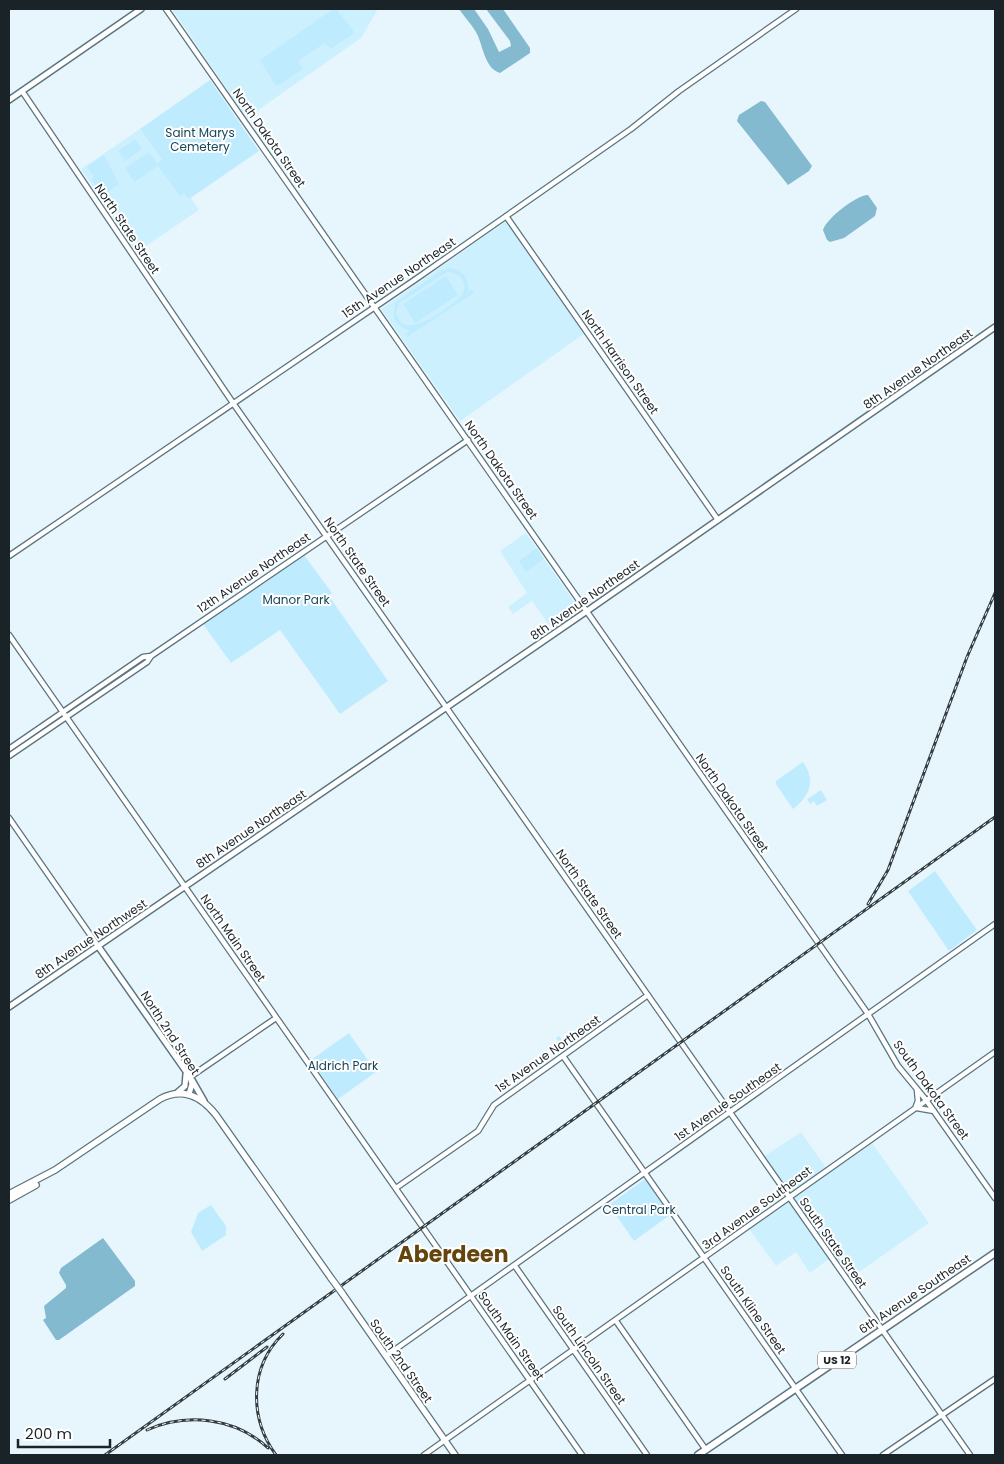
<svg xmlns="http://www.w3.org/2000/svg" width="1004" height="1464" viewBox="0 0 1004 1464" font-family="Poppins,sans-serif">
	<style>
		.built { fill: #cdf0ff }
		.green { fill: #bfebfe; fill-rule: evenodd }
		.water { fill: #83bad0 }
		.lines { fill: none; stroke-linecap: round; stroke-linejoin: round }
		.tertiary-casing { stroke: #5c747e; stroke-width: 7 }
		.secondary-casing { stroke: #5c747e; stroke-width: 8 }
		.primary-casing { stroke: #5c747e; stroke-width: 8 }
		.trunk-casing { stroke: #5c747e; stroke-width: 9 }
		.tertiary { stroke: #fff; stroke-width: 4.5 }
		.secondary { stroke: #fff; stroke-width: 5 }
		.primary { stroke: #fff; stroke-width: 5.5 }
		.trunk { stroke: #fff; stroke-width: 6 }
		.rail-casing { stroke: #333e42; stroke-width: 3 }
		.rail { stroke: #fff; stroke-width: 1; stroke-dasharray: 4; stroke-linecap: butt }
		.primary-bridge-casing { stroke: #5c747e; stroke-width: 8; stroke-linecap: butt }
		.primary-bridge { stroke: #fff; stroke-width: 5.5 }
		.labels { text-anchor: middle; stroke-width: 4; stroke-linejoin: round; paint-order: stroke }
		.shield { fill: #fff; stroke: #5f6668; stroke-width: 1 }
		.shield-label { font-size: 11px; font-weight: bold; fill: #1a2428 }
		.park-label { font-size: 12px; fill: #184657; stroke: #fff }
		.street-label { font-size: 12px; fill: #1a2428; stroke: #fff }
		.town-label { font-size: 22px; font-weight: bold; fill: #65450e; stroke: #fff }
	</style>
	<rect width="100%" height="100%" fill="#e7f6fd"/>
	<!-- built -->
	<path class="built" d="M172,9H378L361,38L247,118Z
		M140,129L189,199L191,198L199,210L137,252L81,169Z
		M506,221L584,334L460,421L381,309Z
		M526,533L580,610L552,629L532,601L513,614L508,607L527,593L500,551Z
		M801,1132L829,1172L872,1143L929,1223L849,1279L833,1256L810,1273L796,1252L776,1266L749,1229L790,1199L763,1157Z"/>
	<!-- green -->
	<path class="green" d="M333,9H336L353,30V34L331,49L325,43L298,61L303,69L279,85H275L260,60Z
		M210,80L259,151L189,199L184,193L180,196L158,166L134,182L125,168L149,152L157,163L162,160L140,129Z
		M135,139L142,149L125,161L118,151Z
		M104,155L119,184L103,196L91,179L94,177L87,167Z
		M449,268C463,270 470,279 468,292L472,290L474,293L407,337L405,334L410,331L399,326L394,319L395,303L440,271ZM447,272C461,272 469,284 461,296C449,307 416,333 401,323L396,314L399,303Z
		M446,276L458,295L415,323L403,304Z
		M537,548L544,559L526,572L519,561Z
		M304,555L332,593L329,596L388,681L340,714L280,630L231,663L203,624Z
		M803,762C816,780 810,796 793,809L776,784V781Z
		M821,790L827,800L817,806L814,801L810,804L807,799Z
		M935,871L977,930L949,951L908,891Z
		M576,1030L581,1038L564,1049L556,1038L559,1036L562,1040Z
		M349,1033L376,1072L338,1099L311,1060Z
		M645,1179L670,1215L634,1241L609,1205Z
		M211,1205L226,1226V1235L202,1251L191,1232L198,1213Z"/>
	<!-- water -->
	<path class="water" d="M459,9H474L488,29L499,52L511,46L510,41L486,9H503L530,48V53L500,73C484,68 483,44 476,32C471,24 464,16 459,9Z
		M761,101L765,102L812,166L809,171L788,185L737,121L739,115Z
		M868,195L877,208L875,216L844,238L830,242L827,240L823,230C826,219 856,195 868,195Z
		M103,1238L135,1281V1286L59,1340H56L43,1320L46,1318L44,1306L66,1288V1285L59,1273L61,1268Z"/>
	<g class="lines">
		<!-- tertiary casing -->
		<g class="tertiary-casing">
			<path id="tertiary" d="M166,9L868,1014L898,1066L926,1100L995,1198
				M22,91L233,403L970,1455
				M506,216L718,520
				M9,556L416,279L631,129L679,91L796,9
				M9,635L582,1455
				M9,749L143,657L151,656
				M9,756L147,662L151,656L468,440
				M9,818L98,946
				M563,1056L842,1455
				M190,1077L276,1018
				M916,1106L918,1101L917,1090
				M917,1108L934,1111
				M396,1188L478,1131L494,1105L648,995
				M515,1266L647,1455
				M616,1321L706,1450
				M386,1356L995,924
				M424,1455L995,1052
				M883,1455L995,1379"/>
		</g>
		<!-- secondary casing -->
		<g class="secondary-casing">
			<path id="secondary" d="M9,100L141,9
				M98,946L190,1077L192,1084L189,1094
				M9,1007L587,611L995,327
				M192,1080L204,1101
				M177,1093L185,1086L186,1074"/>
		</g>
		<!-- primary casing -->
		<g class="primary-casing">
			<path id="primary" d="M9,1194L55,1170L160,1099C183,1087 201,1096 216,1115L331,1278
				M9,1200L36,1185
				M342,1293L455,1455"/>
		</g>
		<!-- trunk casing -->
		<g class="trunk-casing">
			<path id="trunk" d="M698,1455L995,1253"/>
		</g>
		<!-- tertiary -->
		<use href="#tertiary" class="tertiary"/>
		<!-- secondary -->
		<use href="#secondary" class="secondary"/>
		<!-- primary -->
		<use href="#primary" class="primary"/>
		<!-- trunk -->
		<use href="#trunk" class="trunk"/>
		<!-- rail casing -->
		<g class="rail-casing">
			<path id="rail" d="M868,904L888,870L967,657L995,593
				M225,1379L267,1347
				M147,1430C187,1412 236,1418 268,1448
				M105,1455L995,817
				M276,1455C249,1418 249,1367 283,1334"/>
		</g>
		<!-- rail -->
		<use href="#rail" class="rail"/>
		<!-- primary-bridge casing -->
		<g class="primary-bridge-casing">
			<path id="primary-bridge" d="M331,1278L342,1293"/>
		</g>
		<!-- primary-bridge -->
		<use href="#primary-bridge" class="primary-bridge"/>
	</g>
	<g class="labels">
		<!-- shield labels -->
		<rect class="shield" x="818" y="1351.5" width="38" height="17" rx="4"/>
		<g class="shield-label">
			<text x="837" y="1364">US 12</text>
		</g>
		<!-- park labels -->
		<g class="park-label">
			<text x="200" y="137">Saint Marys<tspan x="200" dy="14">Cemetery</tspan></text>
			<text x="296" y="604">Manor Park</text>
			<text x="343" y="1070">Aldrich Park</text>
			<text x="639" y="1214">Central Park</text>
		</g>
		<!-- street labels -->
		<g class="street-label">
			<text transform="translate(269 138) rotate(55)" y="4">North Dakota Street</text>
			<text transform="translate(127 229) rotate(56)" y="4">North State Street</text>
			<text transform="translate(399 278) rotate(-34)" y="4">15th Avenue Northeast</text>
			<text transform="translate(620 362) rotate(55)" y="4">North Harrison Street</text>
			<text transform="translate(918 369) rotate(-35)" y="4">8th Avenue Northeast</text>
			<text transform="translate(501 470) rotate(55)" y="4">North Dakota Street</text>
			<text transform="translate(357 562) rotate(55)" y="4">North State Street</text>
			<text transform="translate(254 573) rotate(-34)" y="4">12th Avenue Northeast</text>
			<text transform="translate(585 600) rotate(-35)" y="4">8th Avenue Northeast</text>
			<text transform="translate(732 803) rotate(55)" y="4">North Dakota Street</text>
			<text transform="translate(251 829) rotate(-34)" y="4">8th Avenue Northeast</text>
			<text transform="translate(589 894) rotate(55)" y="4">North State Street</text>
			<text transform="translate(233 938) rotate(55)" y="4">North Main Street</text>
			<text transform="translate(91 939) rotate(-34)" y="4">8th Avenue Northwest</text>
			<text transform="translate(170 1033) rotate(57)" y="4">North 2nd Street</text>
			<text transform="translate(548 1054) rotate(-35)" y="4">1st Avenue Northeast</text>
			<text transform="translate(931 1090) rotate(54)" y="4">South Dakota Street</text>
			<text transform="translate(728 1102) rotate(-35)" y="4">1st Avenue Southeast</text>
			<text transform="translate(757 1208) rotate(-36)" y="4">3rd Avenue Southeast</text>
			<text transform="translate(833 1243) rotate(55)" y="4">South State Street</text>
			<text transform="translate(915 1294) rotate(-34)" y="4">6th Avenue Southeast</text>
			<text transform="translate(753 1310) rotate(55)" y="4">South Kline Street</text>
			<text transform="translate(511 1336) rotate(55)" y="4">South Main Street</text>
			<text transform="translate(589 1355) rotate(55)" y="4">South Lincoln Street</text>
			<text transform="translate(401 1361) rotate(55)" y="4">South 2nd Street</text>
		</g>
		<!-- town labels -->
		<g class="town-label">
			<text x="453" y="1262">Aberdeen</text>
		</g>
	</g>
	<!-- border -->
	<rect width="1004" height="1464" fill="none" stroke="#1a2428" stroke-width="20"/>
	<!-- scale -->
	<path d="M18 1439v8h92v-8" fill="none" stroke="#1a2428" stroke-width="2.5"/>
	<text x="25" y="1439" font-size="15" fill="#1a2428" stroke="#ffffff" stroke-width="4" paint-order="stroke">200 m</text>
</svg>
